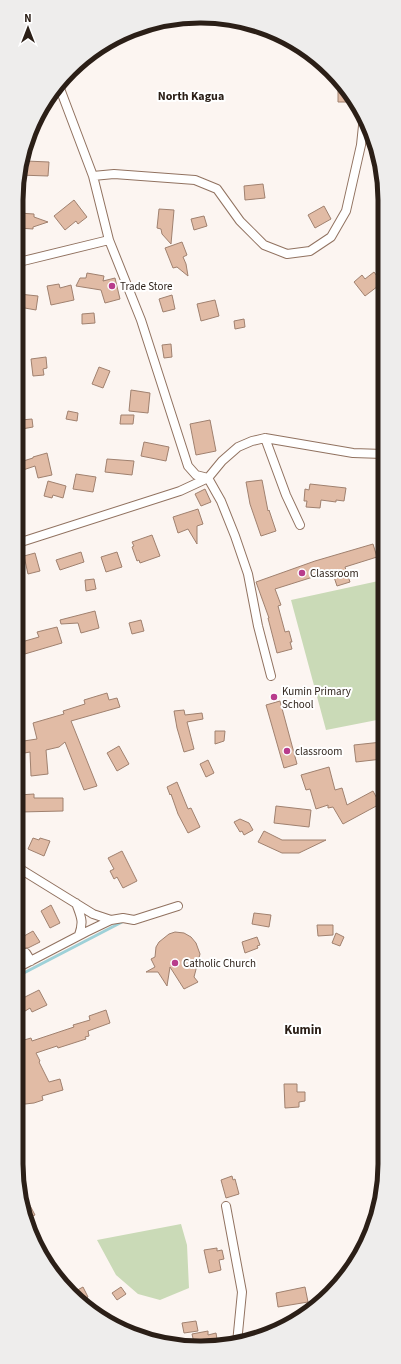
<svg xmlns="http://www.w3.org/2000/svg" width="401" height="1364" viewBox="0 0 401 1364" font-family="'Source Sans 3',sans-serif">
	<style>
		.green { fill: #cadab7 }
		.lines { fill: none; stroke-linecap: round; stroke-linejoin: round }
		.stream { stroke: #9ed1d8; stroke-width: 3 }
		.building { fill: #e1bba5; stroke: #a0816f }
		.street-casing { stroke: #917260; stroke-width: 10 }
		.street { stroke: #fff; stroke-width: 8 }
		.poi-dot { fill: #b83c8c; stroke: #fff; stroke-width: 1.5 }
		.labels { text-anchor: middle; stroke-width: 4; stroke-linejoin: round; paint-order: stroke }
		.poi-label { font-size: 11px; fill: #2b1f17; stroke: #fff; text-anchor: start }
		.neighbourhood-label { font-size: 12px; font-weight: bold; fill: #2b1f17; stroke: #fff }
		.quarter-label { font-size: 13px; font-weight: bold; fill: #2b1f17; stroke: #fff }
		.rim { fill: none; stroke: #2b1f17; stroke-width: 5 }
	</style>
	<rect width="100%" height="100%" fill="#fcf5f1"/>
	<!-- green -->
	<path class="green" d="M383,580L382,719L326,730L291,600Z
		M181,1224L187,1245L189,1288L160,1300L138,1294L116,1275L97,1240Z"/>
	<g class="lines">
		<!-- stream -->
		<path class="stream" d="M18,976L122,922"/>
	</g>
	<!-- building -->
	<path class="building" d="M338,78L351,97V102H338Z
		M26,161L49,162L48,176L19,175L20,165H26Z
		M263,184L265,198L245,200L244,186Z
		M74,200L87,217L78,224L76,221L65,230L54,216Z
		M324,206L331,219L315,228L308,215Z
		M159,209L174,210L171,244L162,234L161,229L157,228Z
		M19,213L34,214V217L48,222L33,227V229L19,228Z
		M204,216L207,226L194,230L191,219Z
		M182,242L187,255L183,257L186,264L188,276L177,267L173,268L165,248Z
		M374,272L382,283L365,296L354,282L362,275L365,279Z
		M87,273L104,276L103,281L115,278L120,299L105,303L101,290L76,286L80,278H86Z
		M59,284L60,288L71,285L74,300L51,305L47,286Z
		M19,294L38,296L36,310L19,307Z
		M172,295L175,309L163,312L159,299Z
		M215,300L219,316L201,321L197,304Z
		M94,313L95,323L82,324V314Z
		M244,319L245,327L235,329L234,321Z
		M171,344L172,357L164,358L162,345Z
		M46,357L47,368L43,369L44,375L33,376L31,359Z
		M99,367L110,371L103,388L92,384Z
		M131,390L150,393L148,413L129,411Z
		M68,411L78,413L77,421L66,419Z
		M121,415H134L133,424H120Z
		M32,419L33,427L22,429L21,420Z
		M210,420L216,451L196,455L190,424Z
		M144,442L169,447L166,461L141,456Z
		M47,453L52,475L38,478L35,466L23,470L20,462L33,458V457Z
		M107,459L134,461L132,475L105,472Z
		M76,474L96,477L93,492L73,489Z
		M262,480L268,511L269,510L276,531L261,536L250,504L246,482Z
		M48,481L66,486L63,498L53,495L52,498L44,496Z
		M310,484L346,488L344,501L336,500V502L321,500L320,508L306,507L307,501H304L305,489L309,490Z
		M205,489L211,502L201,506L195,494Z
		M198,509L203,524L197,526V544L188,529L178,533L173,517Z
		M152,535L160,556L140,563L139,560L137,561L132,547L134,546L132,542Z
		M373,544L377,557L345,567L350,582L337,586L332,571L275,589L281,605L278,606L285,632L289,631L292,642H290L292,649L277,653L268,618H269L256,582L315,561Z
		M81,552L84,562L60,570L56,560Z
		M117,552L122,567L106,572L101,557Z
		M35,553L40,571L28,574L24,556Z
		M94,579L96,589L86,591L85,580Z
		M95,611L99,628L81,633L78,623L61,624L60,620Z
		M141,620L144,631L132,634L129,623Z
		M57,627L62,643L18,656V643L39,637L37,632Z
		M107,693L109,700L117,698L120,707L71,721L97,786L84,790L65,742L59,747L46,750L48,774L31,776L30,752L19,754L17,742L37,739L33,723L64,714L63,711L85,704L84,700Z
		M280,701L297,764L284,768L266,705Z
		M184,710L185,715L202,713L203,719L187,722L194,749L184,752L177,728L174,711Z
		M215,731H225L224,741L215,744Z
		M382,742V759L356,762L354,745Z
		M119,746L129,764L117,771L107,753Z
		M208,760L214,773L206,777L200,764Z
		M329,767L335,790L342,788L347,805L373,791L380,804L343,824L333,807L328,808V805L316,809L310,789L306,790L301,775Z
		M177,782L188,809L191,808L200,827L188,833L178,814L171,794L170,795L167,787Z
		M34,794V798H63V811L20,812V809H17V799H19V795Z
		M276,806L311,810L309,827L274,823Z
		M240,819L249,823L253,830L244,835L242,831L240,832L234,822Z
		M264,831L282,840H326L299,853H282L258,842Z
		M33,838L39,840L40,838L50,841L44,856L28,849Z
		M122,851L137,881L123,888L117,877L114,879L110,871L114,869L108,858Z
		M51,905L60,923L50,928L41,911Z
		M254,913L271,915L269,927L252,924Z
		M317,925H333V935L318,936Z
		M33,931L40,942L28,948H23L21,953L17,956V940Z
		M175,932L184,933L191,937L196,943L200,954L194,977L198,982L184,989L170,967L167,986L158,972H146L155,967L151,959L155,957L156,947L159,942L169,934Z
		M336,933L344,937L340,946L332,943Z
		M257,937L260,945L257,946L258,948L245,953L242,942Z
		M39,990L47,1005L32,1012L30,1008L17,1016V1001Z
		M106,1010L110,1023L88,1031L89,1036L85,1037L86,1039L58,1048L57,1046L36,1053L40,1061L39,1062L49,1082L60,1079L63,1090L42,1096L43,1100L34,1103L16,1105V1063L21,1062L16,1050V1041L23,1038L24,1040L31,1038L32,1041L74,1027L73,1025L90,1020L89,1016Z
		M284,1084H297V1092H305V1101L299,1102V1107L285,1108Z
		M232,1176L233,1180L235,1179L239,1194L226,1198L221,1180Z
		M22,1194H24L35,1215L27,1219Z
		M217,1248V1251L222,1250L224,1259L219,1260L221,1270L209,1273L204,1250Z
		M83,1287L88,1297L82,1301L72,1293Z
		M121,1287L126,1294L117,1300L112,1293Z
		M305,1287L308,1302L278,1307L276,1293Z
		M196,1321L198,1331L184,1333L182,1323Z
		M208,1331V1335L216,1333L218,1345L195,1347L192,1334Z"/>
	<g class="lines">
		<!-- street casing -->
		<g class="street-casing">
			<path id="street" d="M59,86L93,176L109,240L141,320L188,466L196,475L208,478L221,501L235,536L248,574L258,626L271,676
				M93,176L114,174L195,180L217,189L240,221L264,245L287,254L310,251L331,237L346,211L361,145L364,116
				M19,262L109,240
				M265,438L286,495L300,525
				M18,543L180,491L208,478L222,461L238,447L252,441L265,438L353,453L383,454
				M17,867L93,914L111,920
				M76,903C81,917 84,921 79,935
				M26,953L31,961
				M17,968L86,932L111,920L123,918L134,920L178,906
				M226,1206L242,1292L237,1343"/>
		</g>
		<!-- street -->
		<use href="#street" class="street"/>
	</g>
	<!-- markers -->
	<g class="poi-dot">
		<circle cx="112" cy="286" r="4"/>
		<circle cx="302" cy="573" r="4"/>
		<circle cx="274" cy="697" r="4"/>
		<circle cx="287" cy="751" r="4"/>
		<circle cx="175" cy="963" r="4"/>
	</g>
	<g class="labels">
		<!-- poi labels -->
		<g class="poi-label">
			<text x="120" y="290">Trade Store</text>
			<text x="310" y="577">Classroom</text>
			<text x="282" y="695">Kumin Primary<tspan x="282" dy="13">School</tspan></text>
			<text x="295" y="755">classroom</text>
			<text x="183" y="967">Catholic Church</text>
		</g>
		<!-- neighbourhood labels -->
		<g class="neighbourhood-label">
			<text x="191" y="100">North Kagua</text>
		</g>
		<!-- quarter labels -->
		<g class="quarter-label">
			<text x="303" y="1034">Kumin</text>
		</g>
	</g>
	<!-- crop -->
	<path d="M0 0H401V1364H0ZM200 23H201A177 177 0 0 1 378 200V1164A177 177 0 0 1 201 1341H200A177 177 0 0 1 23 1164V200A177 177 0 0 1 200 23Z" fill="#eeedec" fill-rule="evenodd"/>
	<path class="rim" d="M200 23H201A177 177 0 0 1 378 200V1164A177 177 0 0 1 201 1341H200A177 177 0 0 1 23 1164V200A177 177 0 0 1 200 23Z"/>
	<!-- north arrow -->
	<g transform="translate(28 28)" stroke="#ffffff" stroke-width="3" paint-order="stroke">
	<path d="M0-3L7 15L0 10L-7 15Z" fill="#2b1f17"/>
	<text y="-6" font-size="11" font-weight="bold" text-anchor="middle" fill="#2b1f17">N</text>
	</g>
</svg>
